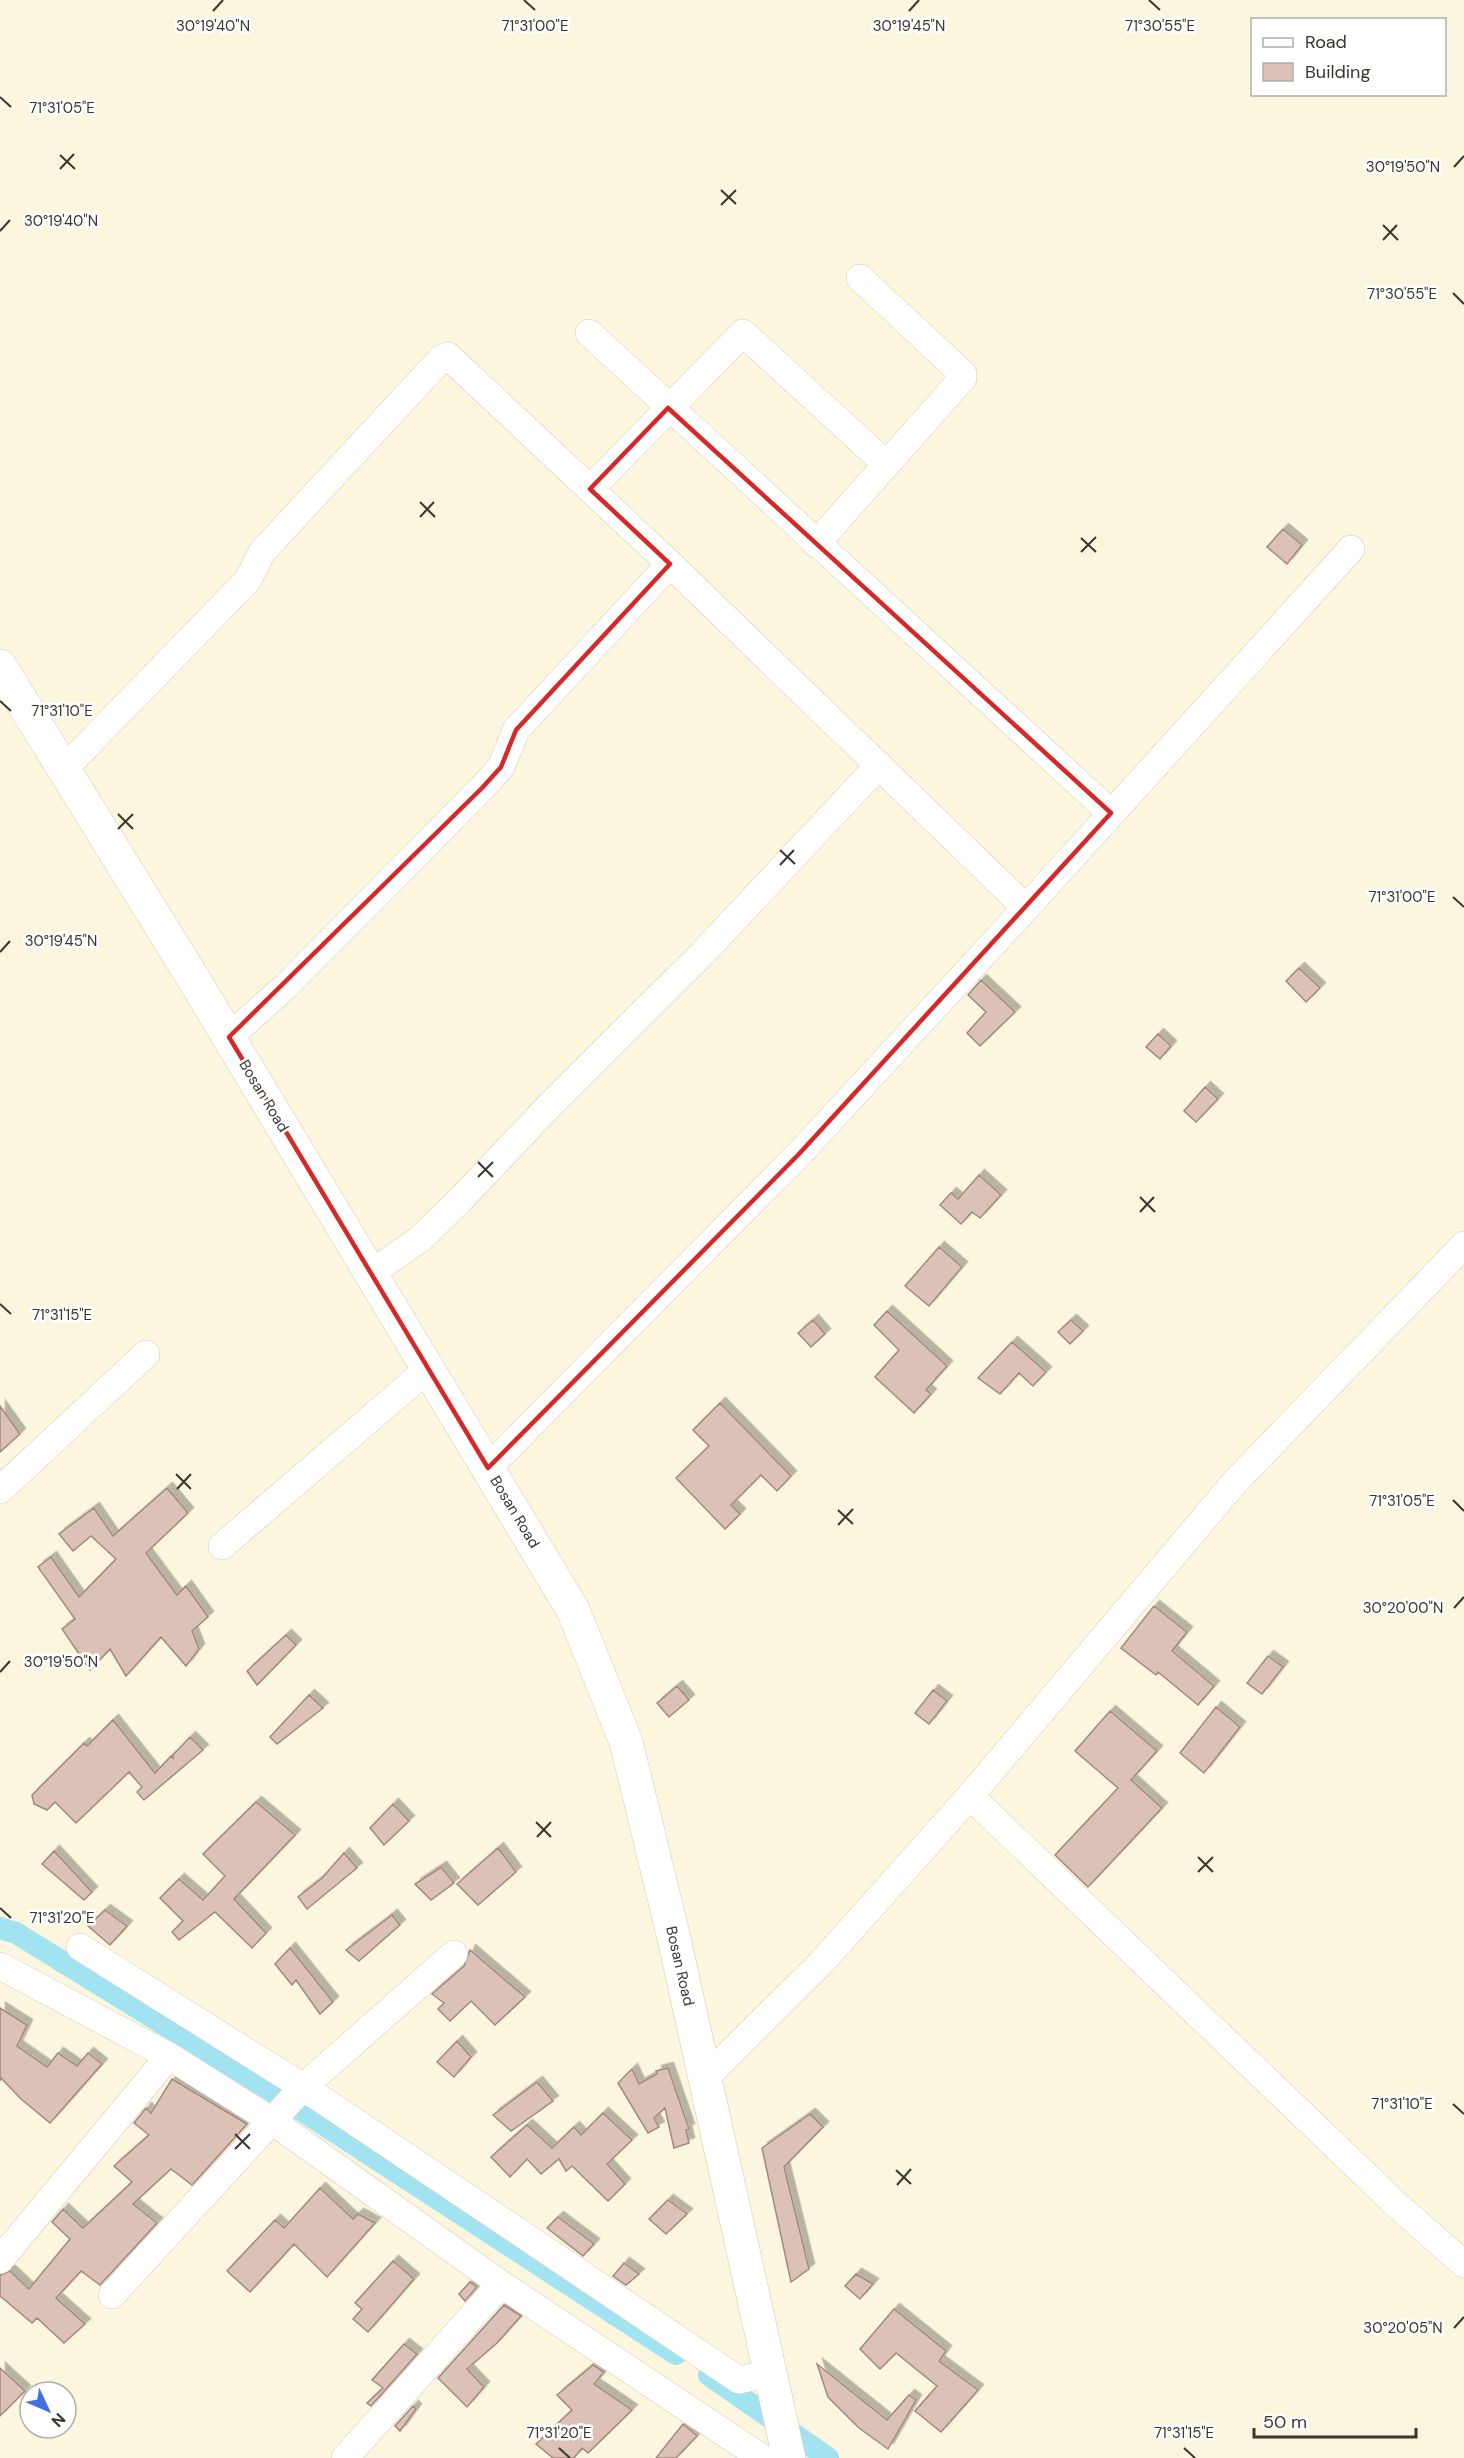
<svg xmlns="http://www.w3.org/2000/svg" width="1464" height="2458" viewBox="0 0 1464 2458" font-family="'DM Sans',sans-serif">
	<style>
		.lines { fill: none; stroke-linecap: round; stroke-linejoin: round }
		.canal { stroke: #a2e3f1; stroke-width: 22 }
		.building { fill: #dbc1b6; stroke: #a28a80; stroke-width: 1.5; filter: url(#shadow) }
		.minor-casing { stroke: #d1ccb4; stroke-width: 28 }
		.major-casing { stroke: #d1ccb4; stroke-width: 34 }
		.minor { stroke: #fff; stroke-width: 27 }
		.major { stroke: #fff; stroke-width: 33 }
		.marked { fill: none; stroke: #d62828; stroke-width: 4.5; stroke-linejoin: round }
		.ticks { fill: none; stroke: #39362d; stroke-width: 2 }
		.labels { text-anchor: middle; stroke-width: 5; stroke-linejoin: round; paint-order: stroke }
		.street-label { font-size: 15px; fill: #39362d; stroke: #fff }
		.ticks-label { font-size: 15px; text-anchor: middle; fill: #39362d; stroke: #fff; stroke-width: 5; stroke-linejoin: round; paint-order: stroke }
	</style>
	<defs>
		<filter id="shadow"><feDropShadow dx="5.5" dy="-5.5" stdDeviation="0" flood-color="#0004"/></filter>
	</defs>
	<rect width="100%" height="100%" fill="#fbf6dd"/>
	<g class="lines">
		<!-- canal -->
		<path class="canal" d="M0,1928L16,1933L269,2089L676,2354
			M709,2375L828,2458"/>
	</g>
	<!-- building -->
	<path class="building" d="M1283,529L1302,545L1287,564L1267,547Z
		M1299,968L1320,988L1306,1002L1286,981Z
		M981,980L1015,1012L980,1046L967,1033L986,1012L968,995Z
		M1158,1034L1171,1046L1160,1059L1146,1047Z
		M1205,1087L1218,1099L1196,1122L1184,1111Z
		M979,1175L1001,1195L980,1218L972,1212L961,1224L940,1205L951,1193L958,1199Z
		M939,1247L962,1267L929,1306L905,1286Z
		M887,1311L947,1366L926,1390L931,1394L914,1413L875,1377L899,1350L874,1325Z
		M813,1320L825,1334L811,1347L798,1333Z
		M1071,1320L1083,1331L1070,1344L1058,1332Z
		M1012,1342L1046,1372L1033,1386L1019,1373L1000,1394L978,1378Z
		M720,1403L791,1476L777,1491L761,1475L731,1505L740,1514L725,1529L676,1478L709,1446L693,1430Z
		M0,1406L20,1434L0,1452Z
		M167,1488L188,1513L146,1553L177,1595L186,1586L208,1617L192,1631L199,1649L186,1666L161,1637L126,1676L110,1649L90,1670L62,1629L75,1619L38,1567L51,1557L79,1597L116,1559L91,1536L73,1551L59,1534L94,1508L113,1536Z
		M1154,1606L1187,1632L1172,1651L1214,1686L1198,1705L1158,1672L1156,1675L1121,1648Z
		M286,1635L296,1645L257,1685L247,1671Z
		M1268,1656L1283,1667L1262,1694L1247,1683Z
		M677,1686L689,1700L669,1717L657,1703Z
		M933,1690L947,1701L929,1724L915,1713Z
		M309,1695L323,1708L277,1744L270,1737Z
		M1216,1707L1240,1727L1204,1773L1180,1753Z
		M1110,1711L1157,1751L1131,1780L1162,1808L1088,1887L1055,1855L1118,1788L1075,1751Z
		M113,1720L155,1773L171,1756L174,1759L172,1756L190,1737L203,1750L144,1800L137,1792L142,1787L129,1772L76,1823L55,1802L47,1810L34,1804L32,1795L84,1743L87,1746Z
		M256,1802L295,1835L234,1899L266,1933L252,1948L215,1912L179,1940L172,1932L183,1921L160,1898L179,1879L203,1900L225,1876L203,1854Z
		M393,1804L409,1821L384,1845L370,1828Z
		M498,1848L516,1872L478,1905L457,1884Z
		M54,1851L92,1892L84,1900L42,1864Z
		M344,1853L357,1868L307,1909L298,1897L322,1878Z
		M441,1867L454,1883L431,1900L415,1884Z
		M105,1910L127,1926L110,1945L88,1926Z
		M392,1915L400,1925L359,1961L346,1950Z
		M290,1948L333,2002L320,2014L296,1980L292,1985L275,1964Z
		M470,1950L525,1997L495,2025L471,2001L450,2021L438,2009L444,2003L432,1994L464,1966Z
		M0,2008L27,2025L17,2046L47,2067L58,2053L77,2066L88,2053L102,2064L50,2123L21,2099L1,2078L0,2081Z
		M457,2041L471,2057L454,2077L437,2062Z
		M668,2068L689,2129L686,2130L689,2143L674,2148L665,2108L654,2118L659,2127L648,2133L618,2083L632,2069L639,2084L657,2074L656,2071Z
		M172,2079L247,2124L192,2185L171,2169L133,2204L157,2223L100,2285L81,2271L56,2298L85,2324L64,2343L37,2318L32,2323L0,2296V2275L10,2271L29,2289L70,2239L52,2222L63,2209L83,2228L132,2182L114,2166L149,2135L134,2123L146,2108L151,2113Z
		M537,2082L553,2101L511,2131L493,2115Z
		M603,2113L632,2140L607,2164L625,2184L608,2201L572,2166L566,2171L559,2159L541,2174L527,2159L510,2177L491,2157L527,2125L552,2148L574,2127L581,2135Z
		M810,2114L823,2127L784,2167L809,2269L791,2282L762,2148Z
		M320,2188L353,2219L358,2214L375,2223L327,2277L294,2244L250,2292L227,2271L275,2220L284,2228Z
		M668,2200L687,2214L666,2234L649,2219Z
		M558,2217L594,2244L583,2256L547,2228Z
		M393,2261L414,2279L368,2332L353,2319L362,2309L355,2303Z
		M624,2263L639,2274L626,2285L613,2276Z
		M856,2274L873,2284L860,2299L845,2286Z
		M470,2282L477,2287L465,2301L459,2294Z
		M504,2305L521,2316L497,2343L467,2369L484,2387L467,2407L438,2378Z
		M894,2309L946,2351L939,2361L978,2390L941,2432L915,2411L937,2386L896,2353L880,2369L860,2349Z
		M404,2344L417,2354L371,2406L367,2403L383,2388L372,2380Z
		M817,2364L887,2420L909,2395L916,2400L888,2449L859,2428L828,2397Z
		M593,2365L604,2372L594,2384L632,2410L588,2453L582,2448L574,2458H553L536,2444L572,2410L557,2395Z
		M0,2368L25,2391L0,2416Z
		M413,2406L416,2409L400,2431L395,2426Z
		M683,2424L697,2436L676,2458H656Z"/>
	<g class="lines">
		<!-- minor casing -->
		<g class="minor-casing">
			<path id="minor" d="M589,333L1111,813
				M590,489L743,333L886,464
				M816,544L963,378V374L860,278
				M64,769L248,580L262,552L441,359L448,356L670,564L1026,908
				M229,1037L286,986L482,788L501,767L516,730L670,564
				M371,1273L420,1239L460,1200L553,1102L701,955L879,765
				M488,1468L799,1154L1026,908L1351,549
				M0,1490L146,1354
				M222,1546L428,1369
				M970,1796L1398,2206L1464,2264
				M80,1947L303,2087L739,2380L770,2373
				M0,1966L169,2056L272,2121L501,2284L762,2458
				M705,2078L821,1963L970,1796L1235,1482L1464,1245
				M0,2260L169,2056
				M112,2295L303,2087L454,1954
				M345,2458L501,2284"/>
		</g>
		<!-- major casing -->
		<g class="major-casing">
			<path id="major" d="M0,666L196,983L573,1610L626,1742L673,1934L789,2458"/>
		</g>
		<!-- minor -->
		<use href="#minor" class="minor"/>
		<!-- major -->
		<use href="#major" class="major"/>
	</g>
	<!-- marked area -->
	<path class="marked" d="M668,408L1111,813L799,1154L488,1468L229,1037L482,788L501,767L516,730L670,564L590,489Z"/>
	<!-- ticks -->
	<path class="ticks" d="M524,0L535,10M1149,0L1160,10M213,11L223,0M909,11L919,0M0,97L11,107M60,155L75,169M1454,167L1464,156M60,169L74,154M721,190L736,204M721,205L736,190M1383,225L1398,240M0,231L10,220M1383,240L1397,225M1453,293L1464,304M420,502L435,517M420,517L434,502M1081,538L1096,552M1081,552L1096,537M0,701L11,711M118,814L133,829M118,829L133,814M780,850L795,864M780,865L794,850M1453,897L1464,907M0,952L10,941M478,1162L493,1177M478,1177L493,1162M1140,1197L1155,1212M1140,1212L1154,1197M0,1304L11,1314M176,1474L191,1489M177,1489L191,1474M1453,1500L1464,1511M838,1510L853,1524M838,1525L853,1509M1454,1608L1464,1597M0,1672L10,1661M536,1822L551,1837M537,1837L551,1822M1198,1857L1213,1872M1198,1872L1213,1857M0,1908L11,1918M1453,2104L1464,2114M235,2134L250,2149M235,2149L250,2134M896,2170L911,2184M897,2185L911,2169M1454,2328L1464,2317M559,2448L570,2458M1184,2448L1195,2458"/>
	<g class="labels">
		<!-- street labels -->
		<g class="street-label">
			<text transform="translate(264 1096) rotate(59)" y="5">Bosan Road</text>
			<text transform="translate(515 1512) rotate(59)" y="5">Bosan Road</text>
			<text transform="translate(680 1966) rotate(77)" y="5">Bosan Road</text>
		</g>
	</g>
	<g class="ticks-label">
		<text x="535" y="31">71°31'00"E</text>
		<text x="1160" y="31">71°30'55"E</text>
		<text x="213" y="31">30°19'40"N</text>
		<text x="909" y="31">30°19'45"N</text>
		<text x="62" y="113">71°31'05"E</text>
		<text x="1403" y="172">30°19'50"N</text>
		<text x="61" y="226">30°19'40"N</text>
		<text x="1402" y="299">71°30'55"E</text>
		<text x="62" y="716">71°31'10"E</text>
		<text x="1402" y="902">71°31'00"E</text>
		<text x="61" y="946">30°19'45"N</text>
		<text x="62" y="1320">71°31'15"E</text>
		<text x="1402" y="1506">71°31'05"E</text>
		<text x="1403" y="1613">30°20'00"N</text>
		<text x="61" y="1667">30°19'50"N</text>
		<text x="62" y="1923">71°31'20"E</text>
		<text x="1402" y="2109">71°31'10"E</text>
		<text x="1403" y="2333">30°20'05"N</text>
		<text x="559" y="2438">71°31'20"E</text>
		<text x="1184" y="2438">71°31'15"E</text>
	</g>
	<!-- legend -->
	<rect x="1251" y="18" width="195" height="78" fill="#ffffff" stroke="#b0afab" stroke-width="1.5"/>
	<rect x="1263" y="38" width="30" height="9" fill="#ffffff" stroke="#b0afab" stroke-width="1.5"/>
	<text x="1305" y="48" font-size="18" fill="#39362d">Road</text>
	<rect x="1263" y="63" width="30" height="18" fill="#dbc1b6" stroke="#b0afab" stroke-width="1.5"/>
	<text x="1305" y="78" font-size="18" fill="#39362d">Building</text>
	<!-- north arrow -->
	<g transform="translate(48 2410) rotate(134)"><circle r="28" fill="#ffffff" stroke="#b0afab" stroke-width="1.5"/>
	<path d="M0-4.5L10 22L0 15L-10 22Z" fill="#456ee0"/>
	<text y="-9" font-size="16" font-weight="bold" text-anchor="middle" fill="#39362d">N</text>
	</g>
	<!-- scale -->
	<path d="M1254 2428v9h162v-9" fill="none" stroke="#39362d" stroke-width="3"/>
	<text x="1263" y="2428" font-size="18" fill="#39362d" stroke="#ffffff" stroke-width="4.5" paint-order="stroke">50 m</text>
</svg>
